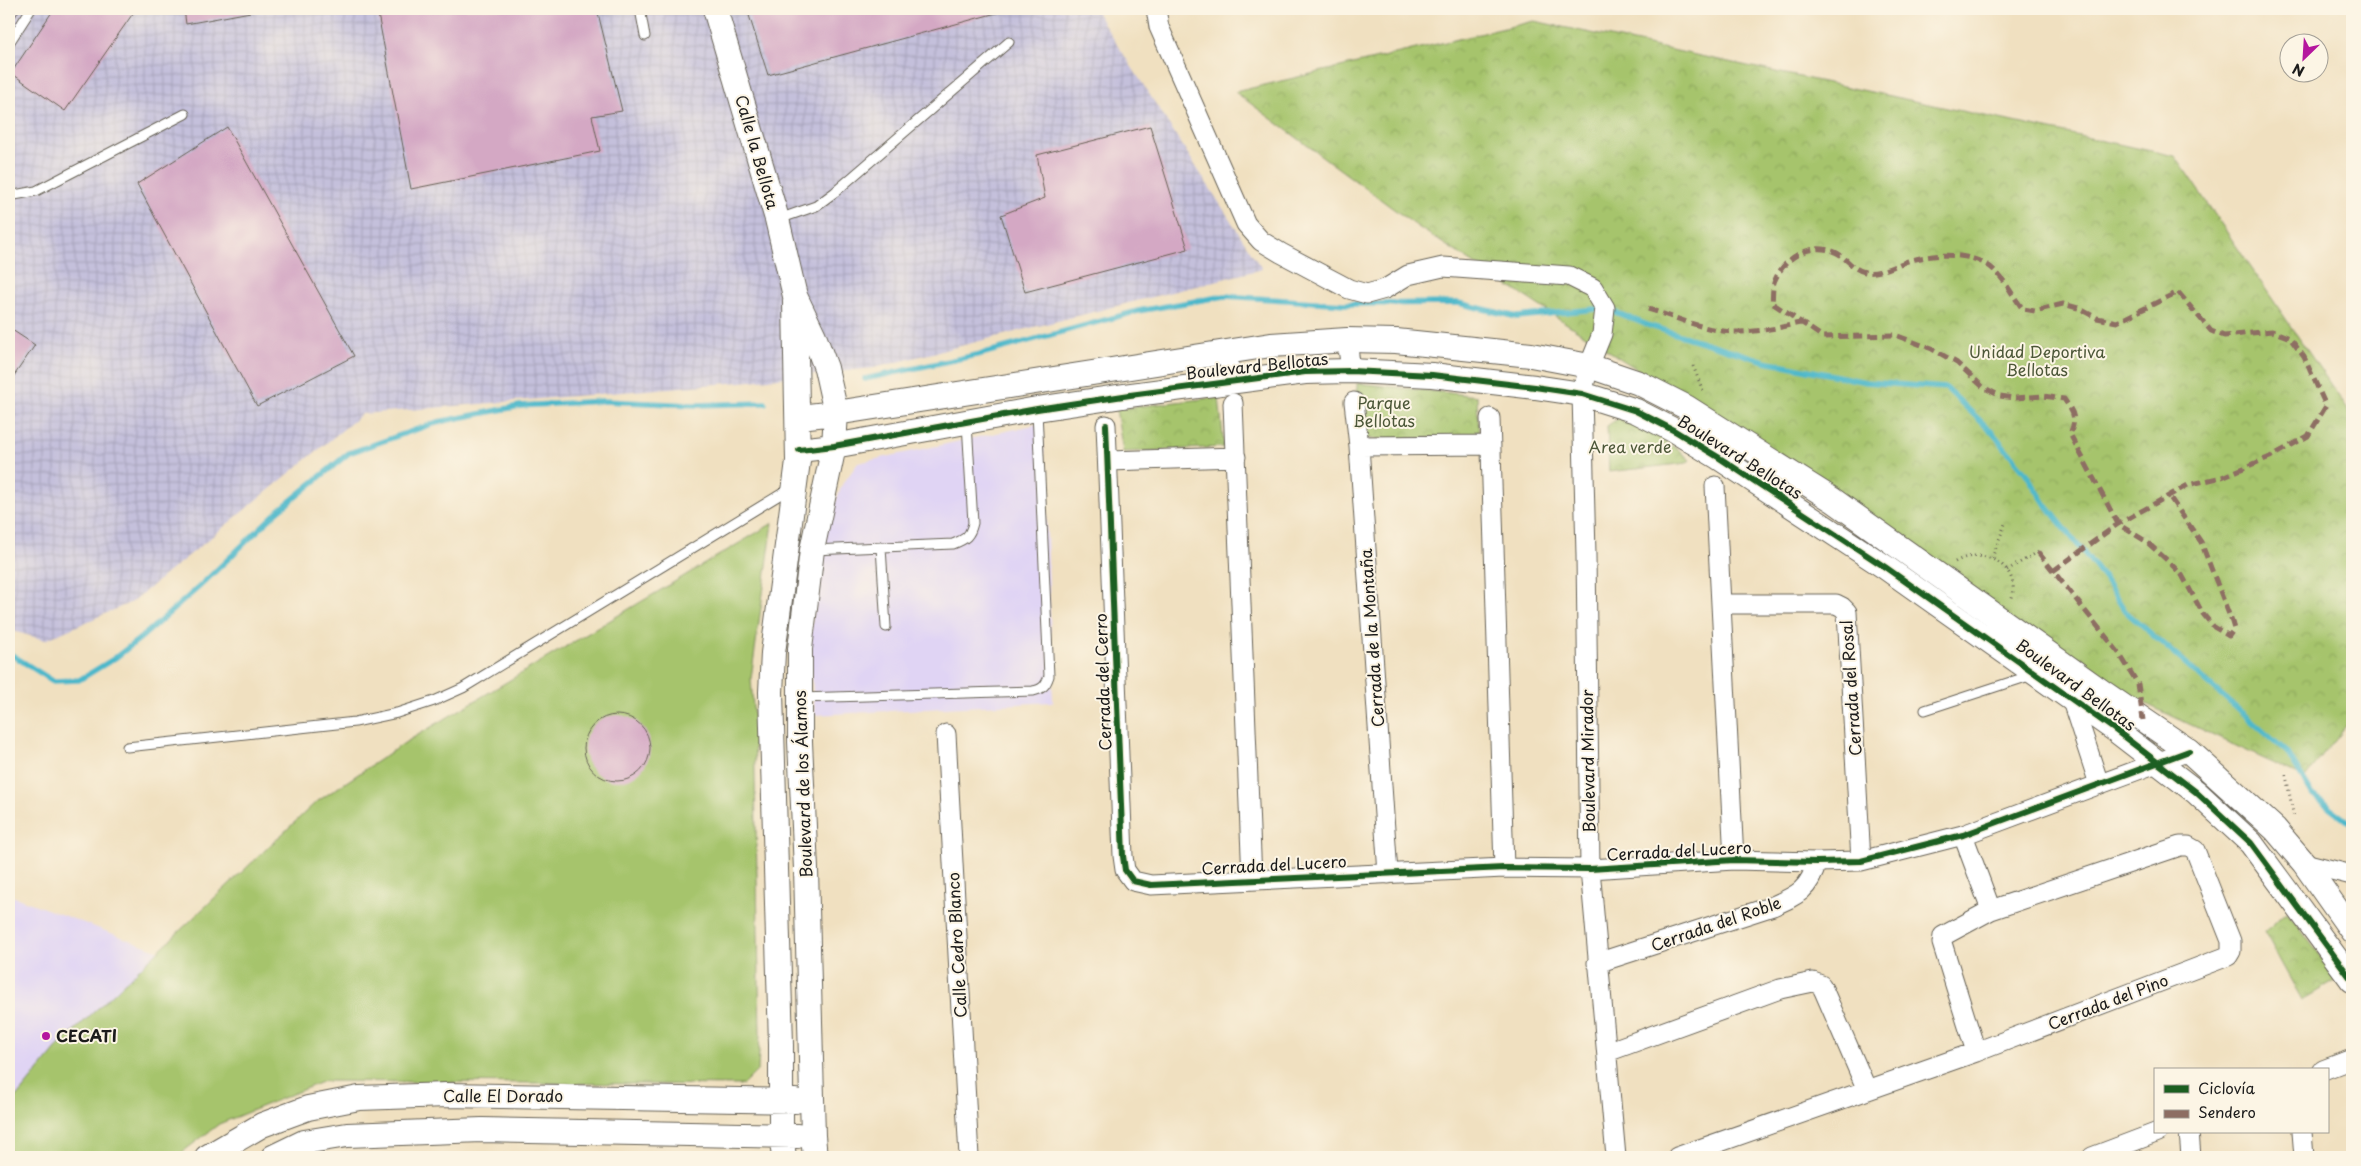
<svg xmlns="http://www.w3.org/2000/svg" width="2361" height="1166" viewBox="0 0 2361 1166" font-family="'Playpen Sans',sans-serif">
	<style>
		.built { fill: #e0d4f4 }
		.industrial { fill: url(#industrial-grid) }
		.green { fill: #a6c46c; stroke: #617044 }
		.park { fill: url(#park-crowns); stroke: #617044 }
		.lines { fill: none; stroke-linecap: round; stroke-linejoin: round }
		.stream { stroke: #4db8ca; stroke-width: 5.5 }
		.building { fill: #d4a8c4 }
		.service-casing { stroke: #666155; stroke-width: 11 }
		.minor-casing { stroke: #666155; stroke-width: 21 }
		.tertiary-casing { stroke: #666155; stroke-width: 26 }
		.path { stroke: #666155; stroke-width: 3; stroke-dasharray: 1 4; stroke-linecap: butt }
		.service { stroke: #fff; stroke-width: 9 }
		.minor { stroke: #fff; stroke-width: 19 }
		.tertiary { stroke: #fff; stroke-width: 24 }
		.quiet { stroke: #8d6e63; stroke-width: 5; stroke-dasharray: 10 5; stroke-linecap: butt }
		.cycleway-casing { stroke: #fcf5e5; stroke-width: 9 }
		.cycleway { stroke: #1b5e20; stroke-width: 6 }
		.poi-dot { fill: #b5179e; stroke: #fcf5e5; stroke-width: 2 }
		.labels { text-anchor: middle; stroke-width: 4; stroke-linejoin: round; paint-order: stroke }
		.street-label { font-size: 16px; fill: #1c1c1c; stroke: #fcf5e5 }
		.park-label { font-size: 16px; fill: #4c5738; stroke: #fcf5e5 }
		.poi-label { font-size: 16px; font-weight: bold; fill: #1c1c1c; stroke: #fcf5e5; text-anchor: start }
	</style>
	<defs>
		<pattern id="industrial-grid" width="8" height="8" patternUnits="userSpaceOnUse" patternTransform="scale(1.25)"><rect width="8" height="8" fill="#c4c0db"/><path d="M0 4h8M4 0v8" fill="none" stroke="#a8a4bb"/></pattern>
		<pattern id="park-crowns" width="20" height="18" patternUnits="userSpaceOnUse" patternTransform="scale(1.25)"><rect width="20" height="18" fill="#a6c46c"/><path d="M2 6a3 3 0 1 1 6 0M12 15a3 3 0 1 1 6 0" fill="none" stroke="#8ea85d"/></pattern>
	</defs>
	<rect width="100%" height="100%" fill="#fcf5e5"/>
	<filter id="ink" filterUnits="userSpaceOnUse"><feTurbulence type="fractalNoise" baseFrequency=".02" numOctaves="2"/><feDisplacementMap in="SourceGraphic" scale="10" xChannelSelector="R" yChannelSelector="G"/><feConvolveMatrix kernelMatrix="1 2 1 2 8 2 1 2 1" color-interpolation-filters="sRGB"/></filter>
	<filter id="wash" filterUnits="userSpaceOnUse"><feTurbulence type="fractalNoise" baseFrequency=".0096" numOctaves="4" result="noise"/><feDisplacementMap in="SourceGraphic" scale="20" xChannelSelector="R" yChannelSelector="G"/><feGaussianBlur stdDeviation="1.12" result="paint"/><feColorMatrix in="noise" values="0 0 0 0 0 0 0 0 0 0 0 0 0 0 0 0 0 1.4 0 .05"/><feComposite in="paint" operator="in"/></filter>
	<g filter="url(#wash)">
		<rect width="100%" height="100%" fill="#f0e0c0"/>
		<!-- built -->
		<path class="built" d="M1043,423L1053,702L815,715L809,643L826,528L842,485L858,463Z
			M9,895L159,951L9,1122Z"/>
		<!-- industrial -->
		<path class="industrial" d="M9,9H1102L1097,13L1262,269L874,368L741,382L362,414L132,602L45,640L9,630Z"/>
		<!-- green -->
		<path class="green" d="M773,523L751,678L754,722L760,1034L758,1070L743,1085L324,1081L219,1124L176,1157H9V1106L61,1043L315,803L406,742Z"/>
		<!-- park -->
		<path class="park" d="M1534,21L2175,156L2352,416V718L2305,778L2101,683L1835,498L1418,227L1235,92Z
			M1357,383L1477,396L1479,437L1358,439Z
			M1219,397L1224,447L1123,452L1116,409Z
			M1620,417C1644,428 1671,442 1690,460L1687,463L1609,472L1607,426Z
			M2287,912L2338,979L2302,1000L2264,932Z"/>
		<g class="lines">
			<!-- stream -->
			<path class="stream" d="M865,379L981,354L1138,311L1225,296L1345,304L1458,303L1517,317L1605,308L1650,326L1765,361L1866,382L1946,388L1992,432L2025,472L2046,505L2105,579L2125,611L2287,752L2312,794L2352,824
				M9,653L53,681L79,680L115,658L143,636L199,587L277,512L349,453L438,422L520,406L603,401L695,405L765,403"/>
		</g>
		<g id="blocks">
			<!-- building -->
			<path class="building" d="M9,9H20L9,26Z
				M54,9H136L65,111L11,73Z
				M184,9H261V10L186,24Z
				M377,9H597L622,111L592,116L600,151L411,189Z
				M747,9H1011L768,75Z
				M1150,126L1188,249L1025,292L1001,215L1045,198L1037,155Z
				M227,127L354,356L257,406L137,184Z
				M9,328L35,345L9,383Z
				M584 748a33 33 0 1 1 66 0a33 33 0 1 1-66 0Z"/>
		</g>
	</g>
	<g filter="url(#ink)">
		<use href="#blocks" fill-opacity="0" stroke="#666155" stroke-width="1"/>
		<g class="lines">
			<!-- service casing -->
			<g class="service-casing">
				<path id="service" d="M640,9L645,36
					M9,43L31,9
					M9,196L36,191L185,114
					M779,219L816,206L835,192L1009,42
					M881,547L886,627
					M813,550L953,544C966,539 970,536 973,523L967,423
					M800,698L1033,691C1043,689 1046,685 1049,676L1037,411
					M1925,710L2032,675
					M127,747L355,722L397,713L434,701L463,688L791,488"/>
			</g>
			<!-- minor casing -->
			<g class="minor-casing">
				<path id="minor" d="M1156,9L1159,27L1246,224L1261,241L1281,253L1349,289L1367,294L1385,289L1408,275L1443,267L1569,276L1593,288L1605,308L1602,334L1589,366L1582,394L1586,555L1590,869L1616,1157
					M1347,340L1351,371
					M1227,352L1232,381
					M1354,402L1359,446L1388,874
					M1233,403L1252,880
					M1490,418L1504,868
					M1106,425L1123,856L1125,870L1133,881L1151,885L1504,868L1590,869L1734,860L1817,862L1861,861L1963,835L2189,751
					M1359,446L1491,445
					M1109,461L1236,457
					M1715,486L1734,860
					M1722,604H1836L1842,607L1847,612L1861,861
					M2071,698L2099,784
					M946,734L969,1157
					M1963,835L1991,910
					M2304,863L2352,875
					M1597,963L1773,906C1798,895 1809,890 1817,862
					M1607,1052L1780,989L1813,982L1821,985L1824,991L1867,1090
					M2323,1070L2352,1059
					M2189,1132L2191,1157
					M2302,1132L2304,1157
					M1677,1157L1976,1052L2228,956L2231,951V941L2195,850L2188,846H2180L1991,910L1943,936L1942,943L1976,1052
					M2092,1157L2158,1132"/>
			</g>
			<!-- tertiary casing -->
			<g class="tertiary-casing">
				<path id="tertiary" d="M715,9L777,219L795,296L814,336L826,368L836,413L834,446L812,550L800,649V742L806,869L813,1136L815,1157
					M799,417L836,413L1271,345L1347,340L1396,341L1531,355L1589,366L1639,383L1686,407L1833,500L2101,691L2189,751L2275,829L2304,863L2352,931
					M799,450L834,446L1037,409L1130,395L1305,372L1351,371L1432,375L1535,387L1582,394L1636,411L1675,431L1718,457L1885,567L2114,729L2196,792L2251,843L2352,980
					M207,1157L262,1125L308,1108L359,1098L447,1095L795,1101
					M273,1157L304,1142L347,1135L482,1130L797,1136
					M784,1157L781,1135V1045L771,692L773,653L798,461L795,301"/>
			</g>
			<!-- path -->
			<path class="path" d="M1693,366L1704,393
				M1992,558L2005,524
				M1955,562C1983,545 2023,566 2011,601
				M2007,570L2038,552
				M2286,775L2294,818"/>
			<!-- service -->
			<use href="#service" class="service"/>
			<!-- minor -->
			<use href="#minor" class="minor"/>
			<!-- tertiary -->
			<use href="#tertiary" class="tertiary"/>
			<!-- quiet -->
			<path class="quiet" d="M1648,309C1674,317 1707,331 1734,332C1757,332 1781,328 1803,322
				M2038,552L2119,653L2138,684L2143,720
				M2053,571L2118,524L2188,485L2222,477L2270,457L2308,436L2326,406L2304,357L2290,338L2272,331L2224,336L2211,331L2178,292L2117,322L2097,318L2078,308L2063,304L2035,311L2023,309C2013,297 2007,283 1996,272C1975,250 1932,253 1905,262C1894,266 1877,275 1865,272C1853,270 1847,258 1837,253C1813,241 1785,256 1775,280C1772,286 1773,296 1772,303L1823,337L1895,335L1932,349L1957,363L1983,387L2000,396L2014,398L2044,396L2064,399C2074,414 2077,417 2070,434L2118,524L2147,542L2168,561L2182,575L2203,614L2214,627L2229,636L2234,629L2232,622L2201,542L2169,496"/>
			<!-- cycleway casing -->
			<g class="cycleway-casing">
				<path id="cycleway" d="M1106,425L1123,856L1125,870L1133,881L1151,885L1504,868L1590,869L1734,860L1817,862L1861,861L1963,835L2189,751
					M799,450L834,446L1037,409L1130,395L1305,372L1351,371L1432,375L1535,387L1582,394L1636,411L1675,431L1718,457L1885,567L2114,729L2196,792L2251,843L2352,980"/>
			</g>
			<!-- cycleway -->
			<use href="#cycleway" class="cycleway"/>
		</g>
	</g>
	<!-- markers -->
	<circle class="poi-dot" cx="46" cy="1036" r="5"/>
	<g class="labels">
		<!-- street labels -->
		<g class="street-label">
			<text transform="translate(757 152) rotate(74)" y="6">Calle la Bellota</text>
			<text transform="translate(1257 366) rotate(-6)" y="6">Boulevard Bellotas</text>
			<text transform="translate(1740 457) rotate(32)" y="6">Boulevard Bellotas</text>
			<text transform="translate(1372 638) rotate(-94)" y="6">Cerrada de la Montaña</text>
			<text transform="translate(1103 682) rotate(-92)" y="6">Cerrada del Cerro</text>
			<text transform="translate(2076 685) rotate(36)" y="6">Boulevard Bellotas</text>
			<text transform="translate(1851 688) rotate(-94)" y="6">Cerrada del Rosal</text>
			<text transform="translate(1588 761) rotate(-91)" y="6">Boulevard Mirador</text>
			<text transform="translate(803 784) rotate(-92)" y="6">Boulevard de los Álamos</text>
			<text transform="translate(1679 851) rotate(-3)" y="6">Cerrada del Lucero</text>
			<text transform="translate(1274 865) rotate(-3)" y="6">Cerrada del Lucero</text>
			<text transform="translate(1716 924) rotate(-19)" y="6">Cerrada del Roble</text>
			<text transform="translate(957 945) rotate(-93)" y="6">Calle Cedro Blanco</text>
			<text transform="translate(2108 1002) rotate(-21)" y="6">Cerrada del Pino</text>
			<text x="503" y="1102">Calle El Dorado</text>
		</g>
		<!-- park labels -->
		<g class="park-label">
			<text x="2037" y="358">Unidad Deportiva<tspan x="2037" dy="18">Bellotas</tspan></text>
			<text x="1384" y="409">Parque<tspan x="1384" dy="18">Bellotas</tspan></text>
			<text x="1630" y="453">Area verde</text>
		</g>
		<!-- poi labels -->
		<g class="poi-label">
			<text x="56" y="1042">CECATI</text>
		</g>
	</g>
	<!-- margin -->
	<rect width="2361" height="1166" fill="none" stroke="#fcf5e5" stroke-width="30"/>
	<!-- legend -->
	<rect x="2154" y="1068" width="175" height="65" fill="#fcf5e5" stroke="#a29e95"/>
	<rect x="2164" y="1085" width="25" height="8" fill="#1b5e20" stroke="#a29e95"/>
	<text x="2198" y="1094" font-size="15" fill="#1c1c1c">Ciclovía</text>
	<rect x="2164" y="1110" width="25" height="8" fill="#8d6e63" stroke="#a29e95"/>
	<text x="2198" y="1118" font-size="15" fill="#1c1c1c">Sendero</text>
	<!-- north arrow -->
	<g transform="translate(2304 58) rotate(205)"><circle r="24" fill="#fcf5e5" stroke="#a29e95"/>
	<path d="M0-4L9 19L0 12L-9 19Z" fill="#b5179e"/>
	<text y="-8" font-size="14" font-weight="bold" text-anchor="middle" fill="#1c1c1c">N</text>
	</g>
</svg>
